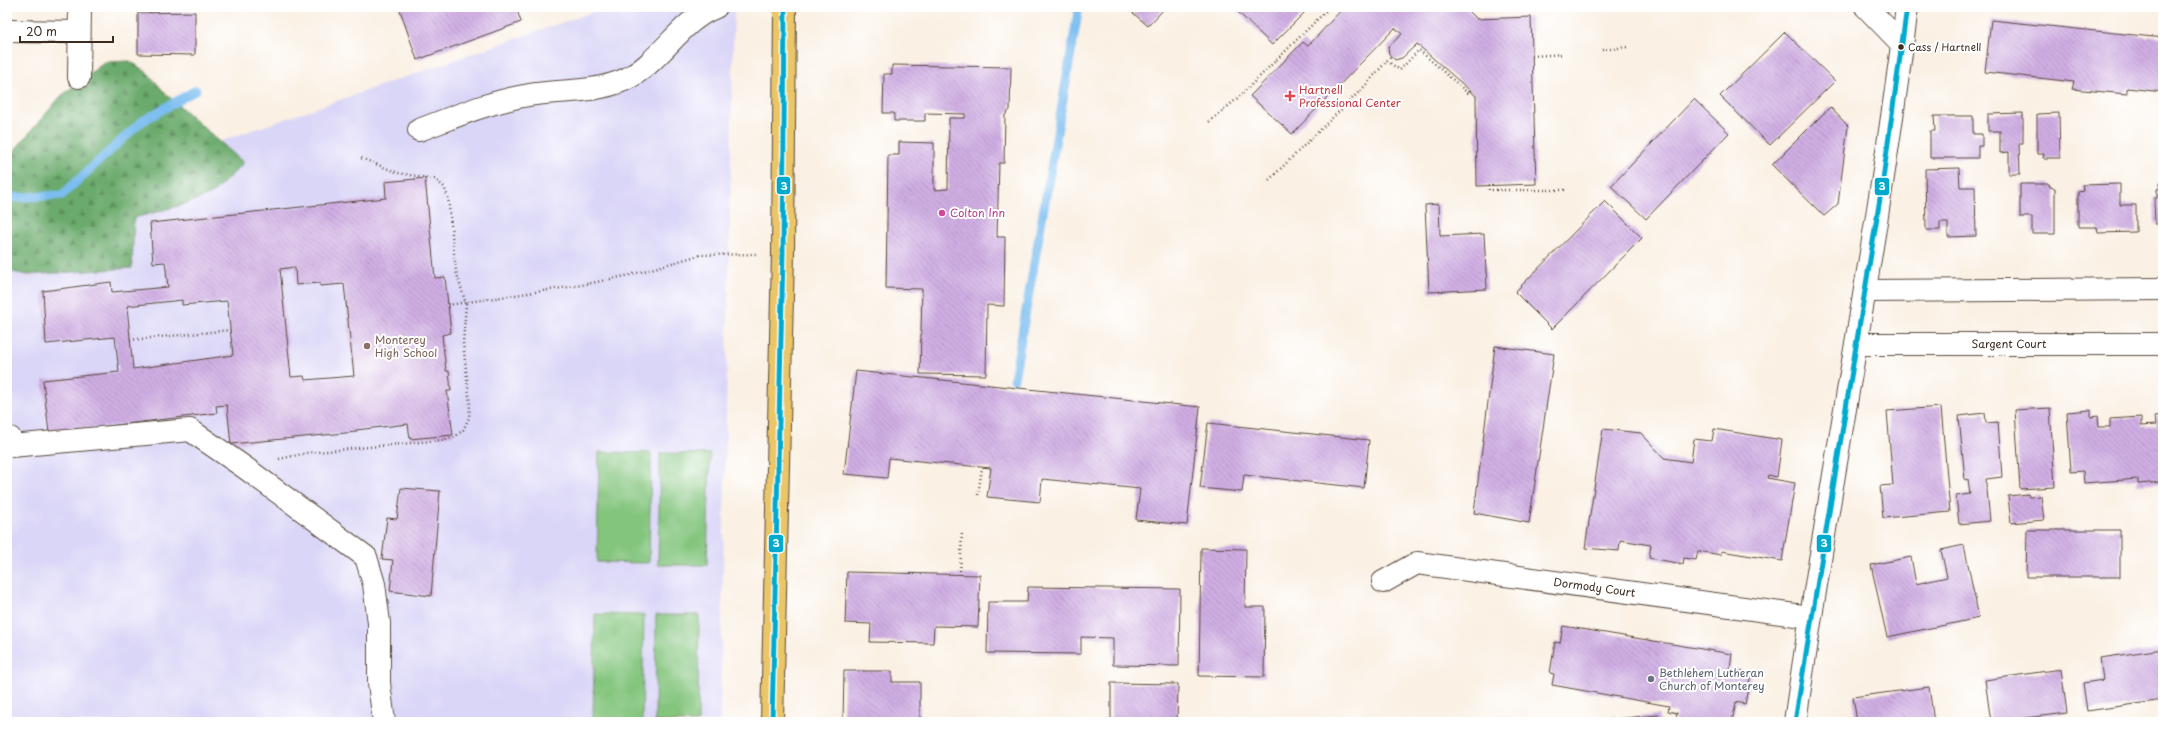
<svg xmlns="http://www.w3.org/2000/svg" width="2170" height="729" viewBox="0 0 2170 729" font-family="'Playpen Sans',sans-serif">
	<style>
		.built { fill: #dad6f7 }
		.green { fill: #83c57d; stroke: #5f784e }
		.forest { fill: url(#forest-firs); stroke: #526a45 }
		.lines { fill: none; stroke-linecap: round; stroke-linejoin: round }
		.stream { stroke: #7abdf0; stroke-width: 9 }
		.building { fill: url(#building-back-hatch); fill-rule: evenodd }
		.minor-casing { stroke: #58483c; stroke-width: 24 }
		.major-casing { stroke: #58483c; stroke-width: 24 }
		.path { stroke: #58483c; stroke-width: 2.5; stroke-dasharray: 1 3; stroke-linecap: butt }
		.minor { stroke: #fff; stroke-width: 22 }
		.major { stroke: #ebc669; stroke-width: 22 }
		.bus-1-casing { stroke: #fff; stroke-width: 8 }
		.bus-1 { stroke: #00a9ce; stroke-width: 5 }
		.bus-dot { fill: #3b2a1e; stroke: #fff; stroke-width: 1.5 }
		.health-dot { fill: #e0444e; stroke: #fff; stroke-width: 1.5 }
		.hotel-dot { fill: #d1479c; stroke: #fff; stroke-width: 1.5 }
		.education-dot { fill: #8d6e63; stroke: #fff; stroke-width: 1.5 }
		.worship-dot { fill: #6b7280; stroke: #fff; stroke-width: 1.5 }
		.labels { text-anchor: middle; stroke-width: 4; stroke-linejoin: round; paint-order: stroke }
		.bus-label { font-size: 10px; fill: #3b2a1e; stroke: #fff; text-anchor: start }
		.health-label { font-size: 11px; fill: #be3a42; stroke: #fff; text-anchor: start }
		.hotel-label { font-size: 11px; fill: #b23c85; stroke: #fff; text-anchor: start }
		.education-label { font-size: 11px; fill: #785e54; stroke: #fff; text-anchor: start }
		.street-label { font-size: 11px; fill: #3b2a1e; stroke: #fff }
		.worship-label { font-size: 11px; fill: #5b616d; stroke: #fff; text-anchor: start }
		.line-badge { stroke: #fff; stroke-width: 1.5 }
		.badge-label { font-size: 11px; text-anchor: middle; font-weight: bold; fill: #fff }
	</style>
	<defs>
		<pattern id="forest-firs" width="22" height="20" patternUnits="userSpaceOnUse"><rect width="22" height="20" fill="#6aaa6c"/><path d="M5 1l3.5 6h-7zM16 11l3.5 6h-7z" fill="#588b58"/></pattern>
		<pattern id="building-back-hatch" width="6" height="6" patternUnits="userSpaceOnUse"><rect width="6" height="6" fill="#d0aee4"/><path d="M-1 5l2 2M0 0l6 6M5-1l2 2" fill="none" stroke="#aa8eb8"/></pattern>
	</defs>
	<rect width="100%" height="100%" fill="#fff"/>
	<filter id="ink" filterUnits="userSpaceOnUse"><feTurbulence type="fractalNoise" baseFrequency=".025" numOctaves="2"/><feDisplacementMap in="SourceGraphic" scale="8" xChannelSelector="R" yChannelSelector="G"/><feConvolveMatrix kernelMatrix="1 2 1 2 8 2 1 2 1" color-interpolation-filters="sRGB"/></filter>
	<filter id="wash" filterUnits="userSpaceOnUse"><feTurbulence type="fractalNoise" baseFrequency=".012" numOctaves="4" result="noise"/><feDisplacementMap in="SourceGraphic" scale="16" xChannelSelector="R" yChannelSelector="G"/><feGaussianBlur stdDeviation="0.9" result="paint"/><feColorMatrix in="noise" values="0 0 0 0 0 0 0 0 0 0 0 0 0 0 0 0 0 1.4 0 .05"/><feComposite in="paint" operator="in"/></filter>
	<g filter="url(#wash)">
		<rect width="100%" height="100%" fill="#faf0e3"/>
		<!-- built -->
		<path class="built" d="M607,7H734L720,722H7V220L201,148Z"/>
		<!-- green -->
		<path class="green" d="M599,452L651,453L649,563L597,562Z
			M660,453L710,454L707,565H658Z
			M595,614L644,615L642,722H593Z
			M656,615H699L698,722H655Z"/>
		<!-- forest -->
		<path class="forest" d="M130,61L148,73L166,94L244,163L212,194L182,205L134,218L132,268L27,275L7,271V159L61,96L105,62Z"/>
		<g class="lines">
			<!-- stream -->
			<path class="stream" d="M7,198L62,195L141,122L196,90
				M1014,379L1079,7"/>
		</g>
		<g id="blocks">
			<!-- building -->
			<path class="building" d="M399,7H516L521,22L417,60Z
				M1126,7H1166L1148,26Z
				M1233,7H1310L1272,45Z
				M1344,7H1367L1370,10L1374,7H1465L1477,19L1531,17L1536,184L1477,186L1476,96L1417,44L1402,58L1395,60L1389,54L1388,47L1402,34L1395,28L1292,134L1250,96L1303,42L1308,46Z
				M195,12V55L138,54V13Z
				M1991,20L2163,38V92L2127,88V94L2072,89L2074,82L1985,72Z
				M1785,32L1835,81L1770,145L1720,96Z
				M892,65L1011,67L1010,110L1005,115L1004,163H999L997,237H1005L1004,306L987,305L986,375L920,374L922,289L886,288L888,155H899V142L934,143V190L948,189L949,118H965V114L925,113V121H894V113H883L884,74H892Z
				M1694,99L1729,133L1646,219L1611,186Z
				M1830,107L1848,126L1838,204L1824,216L1772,165Z
				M2023,113V143H2019L2020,174H2009V152L2000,153V131H1988V114Z
				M2059,113L2060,158H2043L2044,154H2037V114Z
				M1934,116H1973V134H1982V146H1978V158H1930V131H1935Z
				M1959,168L1960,187H1975L1976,236L1948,237V222H1940V230H1926L1925,169Z
				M425,178L435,278L445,277L451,333L442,335L446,371H449L451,391H447L453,435L410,439L408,424L356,430V432L231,444L227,405L216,406L217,413L49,433L43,380L119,372L115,337L46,344L43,291L111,282L112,292L168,287L165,262L153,263L150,223L386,198L385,182ZM295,267L296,285L320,283V286L344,284L354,376L305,380L304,376L291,377L280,269ZM182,300V305L227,301L233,355L133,369L127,306Z
				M2160,182H2163V224H2155L2154,198H2157V189L2160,188Z
				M2020,184H2049L2050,187L2055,188V234H2032V217H2020Z
				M2120,184V205H2136V232L2098,233L2097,227H2078V192L2083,191L2082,185Z
				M1605,201L1642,238L1552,329L1515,292Z
				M1439,204L1440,236L1484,234L1487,289L1429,292L1425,205Z
				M1495,346L1554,354L1529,523L1474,513Z
				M856,371L1200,407L1187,525L1136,520L1140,489L1042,479L1040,502L987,497L991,468L889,458L887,478L844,474Z
				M1941,407L1950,512L1883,518L1880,486L1893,485L1887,411Z
				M2050,408L2055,487L2020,489L2015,410Z
				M2091,410V417L2098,416L2099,427H2110V419L2141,417V426L2156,425L2155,416L2163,415V482L2138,484V479L2084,483L2083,471L2071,472L2067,412Z
				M1985,413L1986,423L1998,422L2002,477L1986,479L1990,521L1959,524L1956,496L1970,494L1968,479L1965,480L1959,416Z
				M1208,423L1369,440L1364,488L1244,475L1242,492L1200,488Z
				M1603,429L1641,433L1664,458L1691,462L1694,439L1712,441L1714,429L1782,440L1777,477L1768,475L1767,478L1795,483L1782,561L1721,551V555L1698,551L1696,560L1684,558L1683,564L1649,558L1651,545L1620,540L1619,551L1585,548Z
				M401,488L440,491L431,596L390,591L393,560L382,559L387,518L397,519Z
				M2028,494L2029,497L2041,496L2044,520L2011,523L2008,496Z
				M2027,530H2120V577H2026Z
				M1964,545L1979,618L1887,637L1871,565L1911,557L1916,584L1947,577L1941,550Z
				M1201,548L1246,549L1245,607H1265L1264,677L1199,676Z
				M847,572L980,575L978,627L934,626L933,643L870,642L871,624L845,623Z
				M1028,587L1180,589L1179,666L1113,665V638L1081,637V654L987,653L988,602H1027Z
				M1563,626L1732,654L1730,669L1751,673L1745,704L1736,702L1732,722H1675L1677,713L1668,711L1669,706L1552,685L1554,674L1550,673L1555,642L1560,643Z
				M2163,649V700L2087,711L2083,683L2103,680L2100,658Z
				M2061,669L2067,713L1991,722L1985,680Z
				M844,671H892V682H920V722H843Z
				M1111,683L1178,684L1177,722H1111Z
				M1929,687L1934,722H1857L1853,697Z
				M1658,715L1659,722H1590V721Z"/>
		</g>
	</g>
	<g filter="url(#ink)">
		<use href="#blocks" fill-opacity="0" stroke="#58483c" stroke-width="1"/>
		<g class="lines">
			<!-- minor casing -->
			<g class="minor-casing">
				<g id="minor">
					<path d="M1866,7L1902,44"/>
					<path d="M7,31L79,32"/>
					<path d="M79,77L80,7"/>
					<path d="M419,130C454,117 491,101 529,95C560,90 594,93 624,80C660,64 679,21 716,7"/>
					<path d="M1865,291L2163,289"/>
					<path id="s1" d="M1856,344H2163"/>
					<path d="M10,438L11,446L190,430L244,467L366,557L374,584L379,623V683L384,722"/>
					<path id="s2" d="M1383,582L1417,563L1810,617"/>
					<path d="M1795,722C1829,483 1877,246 1907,7"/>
				</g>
			</g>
			<!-- major casing -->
			<g class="major-casing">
				<path id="major" d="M772,722L783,253L785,7"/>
			</g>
			<!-- path -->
			<path class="path" d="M1602,50L1627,47
				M1532,56L1563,54
				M1387,61L1400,70L1419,50L1469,94L1470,91
				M1209,122L1238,98L1330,7
				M1269,180L1365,86L1391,56
				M1489,185V190H1565
				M448,305L582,285L630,275L700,255L756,254
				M130,340L230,330
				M279,459L307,453L442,440L455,437L463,430L469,418L470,404L463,343L466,304L456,271L448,197L444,187L435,179L398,173L361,158
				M978,495L982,468
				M960,575L962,531"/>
			<!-- minor -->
			<use href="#minor" class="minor"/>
			<!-- major -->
			<use href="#major" class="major"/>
			<!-- bus-1 casing -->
			<g class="bus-1-casing">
				<path id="bus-1" d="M772,722L783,253L785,7
					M1795,722L1882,186L1907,7"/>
			</g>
			<!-- bus-1 -->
			<use href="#bus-1" class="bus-1"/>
		</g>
	</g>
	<!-- markers -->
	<circle class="bus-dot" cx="1901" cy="47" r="3.5"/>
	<path class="health-dot" d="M1288 90h4v4h4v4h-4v4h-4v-4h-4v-4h4z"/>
	<circle class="hotel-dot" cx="942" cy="213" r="4"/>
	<circle class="education-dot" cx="367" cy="346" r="4"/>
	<circle class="worship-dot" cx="1651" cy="679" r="4"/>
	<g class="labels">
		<!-- bus labels -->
		<g class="bus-label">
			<text x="1908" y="51">Cass / Hartnell</text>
		</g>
		<!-- health labels -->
		<g class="health-label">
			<text x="1299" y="94">Hartnell<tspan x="1299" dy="13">Professional Center</tspan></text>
		</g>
		<!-- hotel labels -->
		<g class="hotel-label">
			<text x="950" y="217">Colton Inn</text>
		</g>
		<!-- education labels -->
		<g class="education-label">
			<text x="375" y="344">Monterey<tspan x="375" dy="13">High School</tspan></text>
		</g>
		<!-- street labels -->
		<g class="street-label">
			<text dy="4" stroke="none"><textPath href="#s1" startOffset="153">Sargent Court</textPath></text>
			<text dy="4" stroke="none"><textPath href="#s2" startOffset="218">Dormody Court</textPath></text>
		</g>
		<!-- worship labels -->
		<g class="worship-label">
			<text x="1659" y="677">Bethlehem Lutheran<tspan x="1659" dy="13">Church of Monterey</tspan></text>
		</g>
	</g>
	<g class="line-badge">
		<rect x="776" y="176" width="15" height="19" rx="4" fill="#00a9ce"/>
		<rect x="1874" y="177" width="16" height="19" rx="4" fill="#00a9ce"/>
		<rect x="768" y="534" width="16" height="19" rx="4" fill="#00a9ce"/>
		<rect x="1816" y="534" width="16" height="19" rx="4" fill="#00a9ce"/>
	</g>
	<g class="badge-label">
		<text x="784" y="190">3</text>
		<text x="1882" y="190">3</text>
		<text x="776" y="547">3</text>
		<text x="1824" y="547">3</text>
	</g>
	<!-- margin -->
	<rect width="2170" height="729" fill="none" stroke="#fff" stroke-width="24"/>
	<!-- scale -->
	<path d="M20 36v6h93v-6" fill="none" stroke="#3b2a1e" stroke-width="2"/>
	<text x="26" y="36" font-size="12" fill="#3b2a1e" stroke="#ffffff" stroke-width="3" paint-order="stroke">20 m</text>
</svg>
